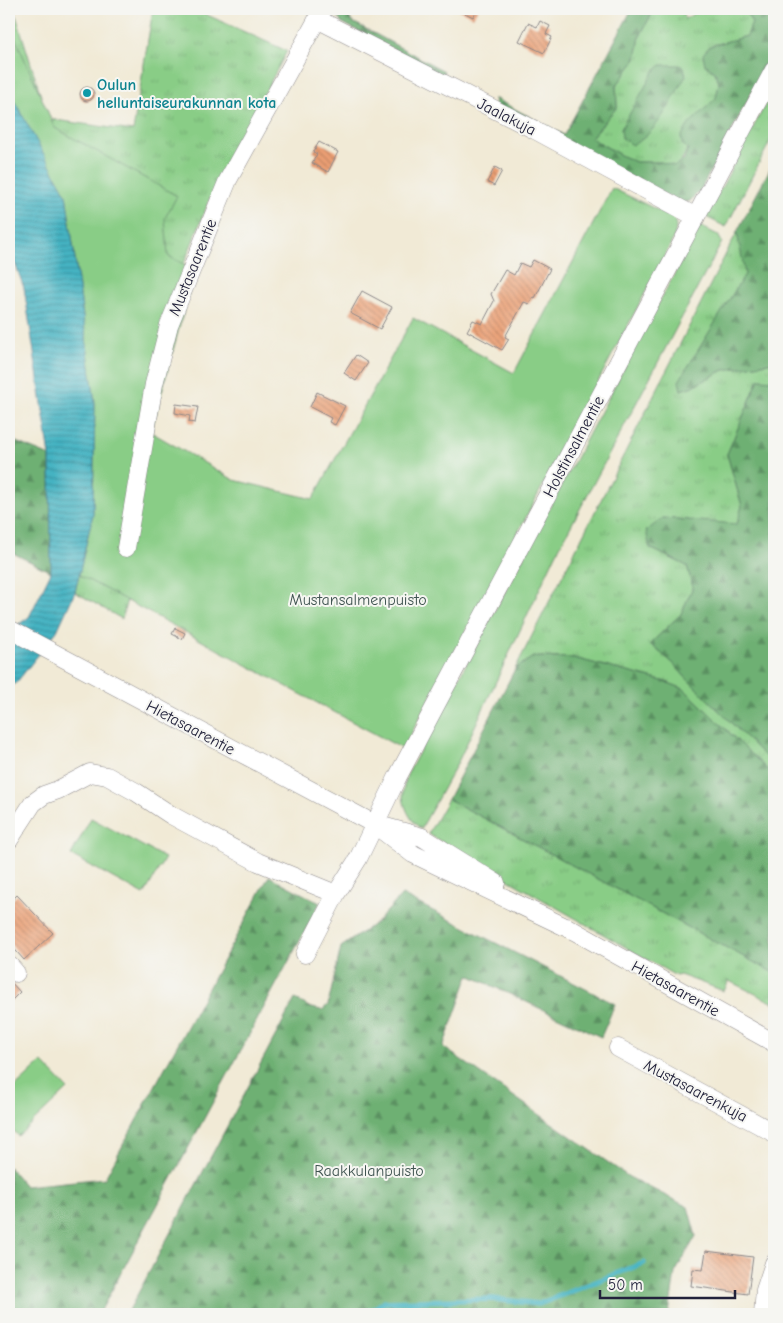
<svg xmlns="http://www.w3.org/2000/svg" width="783" height="1323" viewBox="0 0 783 1323" font-family="'Comic Neue',sans-serif">
	<style>
		.grass { fill: url(#grass-tufts); stroke: #567860 }
		.forest { fill: url(#forest-firs); stroke: #486957 }
		.park { fill: #89cd86; stroke: #567860 }
		.water { fill: url(#water-rules); stroke: #346a7e }
		.lines { fill: none; stroke-linecap: round; stroke-linejoin: round }
		.stream { stroke: #45b3c2; stroke-width: 5.5 }
		.building { fill: url(#building-back-hatch) }
		.minor-casing { stroke: #8a8688; stroke-width: 19 }
		.minor { stroke: #fff; stroke-width: 18 }
		.culture-dot { fill: #0f9aa8; stroke: #f6f6f2; stroke-width: 2 }
		.labels { text-anchor: middle; stroke-width: 4; stroke-linejoin: round; paint-order: stroke }
		.culture-label { font-size: 16px; font-weight: bold; fill: #0d838f; stroke: #f6f6f2; text-anchor: start }
		.street-label { font-size: 16px; fill: #22223b; stroke: #f6f6f2 }
		.park-label { font-size: 16px; fill: #415552; stroke: #f6f6f2 }
	</style>
	<defs>
		<pattern id="grass-tufts" width="24" height="20" patternUnits="userSpaceOnUse" patternTransform="scale(1.25)"><rect width="24" height="20" fill="#89cd86"/><path d="M3 7l-1-3M5 7V3M7 7l1-3M15 17l-1-3M17 17v-4M19 17l1-3" fill="none" stroke="#76b075"/></pattern>
		<pattern id="forest-firs" width="22" height="20" patternUnits="userSpaceOnUse" patternTransform="scale(1.25)"><rect width="22" height="20" fill="#6eb073"/><path d="M5 1l3.5 6h-7zM16 11l3.5 6h-7z" fill="#5a8f60"/></pattern>
		<pattern id="water-rules" width="6" height="5" patternUnits="userSpaceOnUse" patternTransform="scale(1.25)"><rect width="6" height="5" fill="#45b3c2"/><path d="M0 2.5h6" fill="none" stroke="#39919f"/></pattern>
		<pattern id="building-back-hatch" width="6" height="6" patternUnits="userSpaceOnUse" patternTransform="scale(1.25)"><rect width="6" height="6" fill="#eb9f73"/><path d="M-1 5l2 2M0 0l6 6M5-1l2 2" fill="none" stroke="#be8160"/></pattern>
	</defs>
	<rect width="100%" height="100%" fill="#f6f6f2"/>
	<filter id="ink" filterUnits="userSpaceOnUse"><feTurbulence type="fractalNoise" baseFrequency=".02" numOctaves="2"/><feDisplacementMap in="SourceGraphic" scale="10" xChannelSelector="R" yChannelSelector="G"/><feConvolveMatrix kernelMatrix="1 2 1 2 8 2 1 2 1" color-interpolation-filters="sRGB"/></filter>
	<filter id="wash" filterUnits="userSpaceOnUse"><feTurbulence type="fractalNoise" baseFrequency=".0096" numOctaves="4" result="noise"/><feDisplacementMap in="SourceGraphic" scale="20" xChannelSelector="R" yChannelSelector="G"/><feGaussianBlur stdDeviation="1.12" result="paint"/><feColorMatrix in="noise" values="0 0 0 0 0 0 0 0 0 0 0 0 0 0 0 0 0 1.4 0 .05"/><feComposite in="paint" operator="in"/></filter>
	<g filter="url(#wash)">
		<rect width="100%" height="100%" fill="#f1ead6"/>
		<!-- grass -->
		<path class="grass" d="M9,9H14L48,119L133,131L153,9H194L287,51L214,188L160,324L132,580L122,619L75,592L93,514L95,403L66,194L9,98Z
			M654,9H686L683,14L685,19L701,9H744L752,23L747,36L710,46L705,65L715,72L719,83L716,99L689,124C689,143 690,152 675,167L661,162H636L622,156L591,138L617,107L616,86L636,59L640,36Z
			M774,88V134L726,227L706,217Z
			M737,232L746,274L680,381L681,390L693,386L724,370L774,362V380L759,379L727,454L742,506L737,525L663,518L650,548L687,566L693,587L681,614L650,644L673,663L687,679L774,765V776L684,689L666,682L574,658L533,657L515,669Z
			M448,799L774,973V1003L729,981L724,991L680,975L676,976L428,834Z"/>
		<!-- forest -->
		<path class="forest" d="M336,9H347L351,21L444,71L442,75L341,22L335,13Z
			M632,9H654L640,36L636,59L616,86L617,107L591,138L622,156L636,162H661L675,166L684,159L688,149L683,145L681,137L689,124L716,98L719,83L715,72L705,65L703,54L710,46L747,36L752,23L744,9H774V50L700,191L690,201L681,203L495,106L494,98L564,135Z
			M661,65H680L684,68L686,76C672,98 657,135 632,145L622,138L621,129L654,71Z
			M774,161V362L724,370L693,386L681,390L679,381L745,274L737,232Z
			M759,379L774,380V765L687,679L673,663L650,644L681,614L693,587L687,566L650,548L646,531L663,518L737,524L742,506L727,454Z
			M9,439L50,456L51,572L9,551Z
			M533,657L574,658L666,682L684,689L774,776V973L448,799L515,669Z
			M269,876L320,903L99,1314H9V1167L25,1186L105,1178Z
			M402,895L615,1004L601,1037L469,975L443,1047L629,1177L688,1207L696,1236L675,1273L669,1314H127L295,999L311,1008L322,1010L328,1005L341,947L377,922Z"/>
		<!-- park -->
		<path class="park" d="M9,24L55,128L177,196L165,218L168,256L197,271L192,280L151,432L234,480L313,499L413,318L514,373L612,188L672,217C680,226 674,236 670,246L403,749L79,575L93,514L95,403L66,194L9,98Z
			M700,226L718,235L722,242L556,554L459,760L421,829C411,822 402,805 403,792C403,787 406,781 407,775Z
			M91,818L165,858L144,895L71,855Z
			M42,1062L68,1089L18,1136L9,1126V1093Z"/>
		<!-- water -->
		<path class="water" d="M9,91L66,194L95,403L93,514L75,592L57,631L17,682L9,689V631L29,617L51,572L50,456L24,288L9,247Z"/>
		<g class="lines">
			<!-- stream -->
			<path class="stream" d="M365,1314L384,1302L493,1299L539,1304L644,1263"/>
		</g>
		<g id="blocks">
			<!-- building -->
			<path class="building" d="M457,9H478L473,17Z
				M540,21L550,26L546,34L552,37L544,53L519,41L528,23L537,27Z
				M80 94a7 7 0 1 1 14 0a7 7 0 1 1-14 0Z
				M319,142L338,152L328,172L312,163L317,154L313,152Z
				M495,167L502,171L494,186L487,182Z
				M533,260L550,269L535,298L533,297L529,304L524,302L505,337L509,339L502,350L467,331L473,320L482,324L494,301L491,294L505,270L514,275L520,263L529,267Z
				M362,291L392,307L380,329L350,313Z
				M356,355L368,363L356,381L344,373Z
				M317,392L345,406L335,425L329,422L331,418L310,407Z
				M176,404L198,407L195,423L189,422L190,416L175,413Z
				M175,628L185,633L182,639L172,634Z
				M17,895L53,933L24,960L9,943V903Z
				M9,980L20,992L9,1003Z
				M706,1251L753,1257L748,1294L691,1286L693,1269L703,1270Z
				M687,1310L714,1313V1314H686Z"/>
		</g>
	</g>
	<g filter="url(#ink)">
		<use href="#blocks" fill-opacity="0" stroke="#8a8688" stroke-width="1"/>
		<g class="lines">
			<!-- minor casing -->
			<g class="minor-casing">
				<path id="minor" d="M317,19L535,130L696,217
					M126,548L154,384L169,325L228,180L323,9
					M9,629L374,824L413,854L578,933
					M382,826L422,837L496,883
					M9,840L33,803L44,795L58,790L90,773L107,776L136,792L171,815L258,862L336,894
					M567,927L774,1043
					M305,954L336,894L358,859L398,776L774,70
					M9,965L16,973
					M618,1048L774,1133
					M763,1314L765,1290L774,1263"/>
			</g>
			<!-- minor -->
			<use href="#minor" class="minor"/>
		</g>
	</g>
	<!-- markers -->
	<circle class="culture-dot" cx="87" cy="93" r="5"/>
	<g class="labels">
		<!-- culture labels -->
		<g class="culture-label">
			<text x="97" y="90">Oulun<tspan x="97" dy="18">helluntaiseurakunnan kota</tspan></text>
		</g>
		<!-- street labels -->
		<g class="street-label">
			<text transform="translate(507 116) rotate(27)" y="6">Jaalakuja</text>
			<text transform="translate(192 267) rotate(-68)" y="6">Mustasaarentie</text>
			<text transform="translate(573 446) rotate(-62)" y="6">Holstinsalmentie</text>
			<text transform="translate(191 727) rotate(28)" y="6">Hietasaarentie</text>
			<text transform="translate(676 988) rotate(29)" y="6">Hietasaarentie</text>
			<text transform="translate(696 1090) rotate(28)" y="6">Mustasaarenkuja</text>
		</g>
		<!-- park labels -->
		<g class="park-label">
			<text x="358" y="605">Mustansalmenpuisto</text>
			<text x="369" y="1176">Raakkulanpuisto</text>
		</g>
	</g>
	<!-- margin -->
	<rect width="783" height="1323" fill="none" stroke="#f6f6f2" stroke-width="30"/>
	<!-- scale -->
	<path d="M600 1290v8h135v-8" fill="none" stroke="#22223b" stroke-width="2.5"/>
	<text x="608" y="1290" font-size="15" fill="#22223b" stroke="#f6f6f2" stroke-width="4" paint-order="stroke">50 m</text>
</svg>
